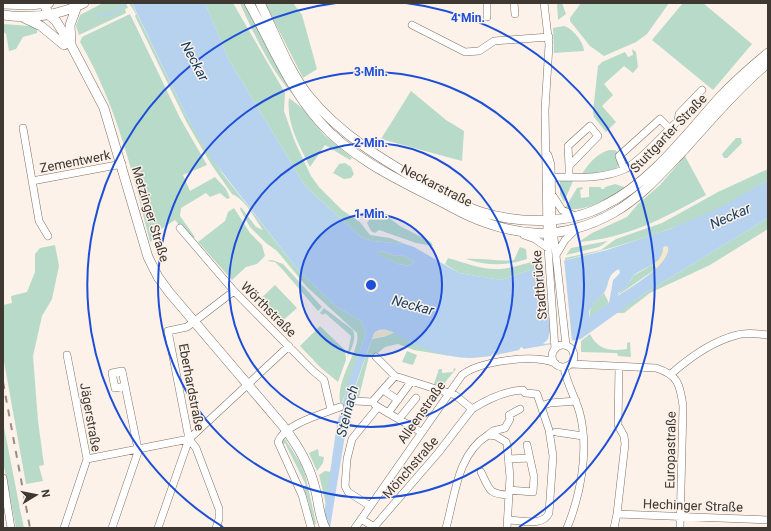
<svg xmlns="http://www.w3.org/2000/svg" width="771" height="531" viewBox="0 0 771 531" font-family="Roboto,sans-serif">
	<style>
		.green { fill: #b7dac9 }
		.sand { fill: #f4eac5 }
		.water { fill: #b7d2ee; fill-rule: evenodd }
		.pier { fill: #fcf2e9 }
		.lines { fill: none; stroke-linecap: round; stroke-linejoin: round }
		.stream { stroke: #b7d2ee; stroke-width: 2 }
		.minor-casing { stroke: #807165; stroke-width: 8 }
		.major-casing { stroke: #807165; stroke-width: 10 }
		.minor { stroke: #fff; stroke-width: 7 }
		.major { stroke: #fff; stroke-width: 9 }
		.rail { stroke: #978e88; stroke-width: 2; stroke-dasharray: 7 7; stroke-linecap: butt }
		.ring { fill: none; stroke: #1d4ed8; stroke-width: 2 }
		.labels { text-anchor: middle; stroke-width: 3; stroke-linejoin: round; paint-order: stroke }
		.street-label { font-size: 13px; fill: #3e3732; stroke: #fcf2e9 }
		.water-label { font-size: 14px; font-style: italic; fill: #174065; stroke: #fcf2e9 }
		.centre { fill: #1d4ed8; stroke: #fcf2e9; stroke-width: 2 }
		.ring-label { font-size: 12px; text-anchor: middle; font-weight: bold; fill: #1d4ed8; stroke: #fcf2e9; stroke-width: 3; stroke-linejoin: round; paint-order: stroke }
	</style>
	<rect width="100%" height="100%" fill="#fcf2e9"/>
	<!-- green -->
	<path class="green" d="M103,3H126L128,8L125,9L126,13L79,35L76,26L80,15Z
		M129,3L132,4L188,119L222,173L298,270L337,307L361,321L366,332L364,339L342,403H340C336,377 361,350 357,333L307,287L277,251L266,243L250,227L240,209L241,207L256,227L263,230C255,219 245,199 232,194L211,164L187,123L135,16L136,14Z
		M205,3H233L285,93L284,111L295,142L311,176L319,187L342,210L360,222L370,235L390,238L405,244L372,241L361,237L305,186L229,60Z
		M240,3H245L259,32L265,39L299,101C275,79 253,33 240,3Z
		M265,3H293L302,15L317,69L303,78Z
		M557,3H562L566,14L558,20Z
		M581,3H669L647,34L636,42L604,56L590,46L570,21V18Z
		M683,3H703L752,44L713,90L652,40Z
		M130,14L180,118L207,165L183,175L190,191L215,177L226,189L230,198L227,199L220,193L210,197L206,193L181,208L180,216L195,237L191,240L175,220L154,234L155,239L150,242C133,173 116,104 80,42L82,37Z
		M3,24L30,26L37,29V33L23,37L16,49L9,51L6,34L3,31Z
		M564,26C572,28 584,42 584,51L554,53L553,28Z
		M632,49L636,52L638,67L633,73L624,66L604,84L613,95L602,106L616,122L606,132L594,117L593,112L598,66L602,62L625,52L628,57L633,55Z
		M411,91L446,120L464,131L462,161L381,139Z
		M289,98L302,108L324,135L352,158L350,160L325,145L310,167C299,145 286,123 289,98Z
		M736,138H741L742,143L727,158H724L722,154Z
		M609,150H615L618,153L619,164L617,168L604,172L582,174C589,163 596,154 609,150Z
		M685,156L706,195C664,218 627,238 579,242L592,233L627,217L638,204L660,185Z
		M345,163L351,167L354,174L351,178L344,179L333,173L339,164Z
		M768,169V180C752,189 737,200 721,208C671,231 618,247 565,260V258L601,250L616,239L662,223L718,192Z
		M560,181H573L564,202L560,194Z
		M615,184L627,188C614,196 580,215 565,208L577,188L582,187L583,189L580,190L581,198L589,197V187H601V189H604L605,187Z
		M234,208L250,233L262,245L265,256L257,264L246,267L232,280L198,242L225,221L228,212Z
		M377,209L400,226L431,242L433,246L416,243L379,230L375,233L371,231L367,223Z
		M768,218V229L710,265L650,293L624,313H616L645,293Z
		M608,241L599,247L566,255L571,248Z
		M55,245L59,266L52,299L42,316L33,356L38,421L44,465L39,466L43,481L26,484L3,356V305L12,303L11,296L27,292L35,272V254L40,248Z
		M520,247L526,249L527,259C505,266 488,266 466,259C483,258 498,262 514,260Z
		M382,251L395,256L402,255L415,262L408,266L398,264L374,253Z
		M448,258C466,263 481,270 500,269C515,268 528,261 543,261L542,266L501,280L459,273L445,264Z
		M272,260L283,264L322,307L318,311L283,270L275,262L267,261Z
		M652,265L657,268L617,296L619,293L627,286L633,276Z
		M275,285L297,308L279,324L258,301Z
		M604,293L609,303L589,318L591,306Z
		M324,308L353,330C357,340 351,349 347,358L351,336L325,313L323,315L320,313Z
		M320,326L345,350L346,360L338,382L321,368L300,346Z
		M395,332L410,342L450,356L414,350L398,344L385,347L373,357L369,356L359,397L355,400H351L372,339L386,336Z
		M590,334C598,351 612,351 627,349V343L630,342L631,357L618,356L617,353L581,352V341Z
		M407,351L417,355L413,365L402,362Z
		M454,368L456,369L442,386L434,384L439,369H442V373L453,372Z
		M3,422L21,514L24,528H16L3,461Z
		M285,439L301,464L305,474L316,523L313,527L309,503L303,487L306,485L285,443L282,445L281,441Z
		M318,449L319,456L324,457L323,463L317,471L309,453Z
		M325,471L331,472L326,504L319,475Z"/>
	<!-- sand -->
	<path class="sand" d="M665,246L668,247L667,256L657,268L652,265C659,259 661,250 665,246Z
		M384,330L395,332L386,336L372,339C374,331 377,331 384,330Z"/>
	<!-- water -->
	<path class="water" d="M132,3H205L229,60L305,186L361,237L372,241L405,244L414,247L459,273L501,280L542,266L607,250L670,229L721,207L768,180V218L645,293L581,339L524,349L521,347L519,350L496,355L493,353L491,356C477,358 465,359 451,356C438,354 422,348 410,342C399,337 386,323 374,333L346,412L345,435L330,528H322L337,424L349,380L364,339L366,332L361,321L337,307L298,270L212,159L188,119ZM665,246L668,247C671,264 631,287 618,296V293C622,291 626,288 628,285C630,282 631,278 633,276C643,267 663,265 663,248ZM382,251L395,256L402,255L415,262L408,266L398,264L375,253ZM619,269L620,273L613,280L609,303L589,317C588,305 597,302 604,293C610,285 606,275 619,269Z"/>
	<!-- pier -->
	<path class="pier" d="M564,259L572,341L543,344L548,339L550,331L543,264Z"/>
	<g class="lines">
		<!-- stream -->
		<path class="stream" d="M98,13L103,16L117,11L126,3"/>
		<!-- minor casing -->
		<g class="minor-casing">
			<path id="minor" d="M487,3V17
				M514,3L515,14
				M544,3L549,45L545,110L547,233L555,349
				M412,25L465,52L479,51L494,41L549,37
				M23,128L39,221L48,236
				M548,155L551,165L552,220L566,345
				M569,166L568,146L590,126L598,136L569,166V177
				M624,169L619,156L660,119L669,128
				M548,177C572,177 602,180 625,169C642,160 663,134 678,121L679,114L702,90
				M32,181L122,164
				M553,196L562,210L575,216
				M180,228L234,291L312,370L324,380L331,410
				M524,235L535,239L548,248
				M556,255L565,240L577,228
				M552 356a11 11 0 1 1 22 0a11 11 0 1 1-22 0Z
				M376,357L395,376
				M572,364L656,368C678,375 680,384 683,406L680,528
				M564,367C566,383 576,398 580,414C589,450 581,494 567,528
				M671,374C689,358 713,341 737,335C747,332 758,334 768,335
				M383,390L398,400
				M356,401L372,402L395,376L455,395L472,409C488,399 504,391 523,390L525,393L537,394L549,430L553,456L549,513C543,527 520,520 507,520
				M375,405L388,413L411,382
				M541,406L550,403L576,401
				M388,413L421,432
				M399,419L416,398
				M556,432L583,436
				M488,435L493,431L505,428L510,419L509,415L520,409
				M87,459L189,439
				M508,459L530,458
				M481,472C490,490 488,494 509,495
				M3,478L11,528
				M509,490L533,492L534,477L527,445
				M370,506L348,492L345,486L347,459L352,439L378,407
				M617,514L768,520
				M361,519L376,528
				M374,527L438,453L472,409
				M64,528L87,459L67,355
				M112,528L138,452V449L122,371L112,373L115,388L125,386
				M158,528L189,439L289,346
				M216,528L219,519V509L196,448L189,439L168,331L187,327L234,291
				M311,528L302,495L278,442C284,424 323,414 340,407
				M355,528L462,375C480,361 533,354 555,363
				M446,528C455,496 457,454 488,435L496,436L506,442L507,445L510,477L507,528
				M614,528L617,514L625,444L624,436L618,425L619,367"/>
		</g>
		<!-- major casing -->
		<g class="major-casing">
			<path id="major" d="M249,3C271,43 288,86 319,121C350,157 396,179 438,200C453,208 468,217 484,222C500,228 518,232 534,233C561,235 590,226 613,213C640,198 661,174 682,152C710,121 736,90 768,63
				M260,3C275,33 287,68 308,95C340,135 386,162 430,187C447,196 463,206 481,212C520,224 569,225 605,205C652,181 684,137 719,98C734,82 751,67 768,53
				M3,4L30,5L49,3
				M44,4L49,15L56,21L71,45L104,108L148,257L158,277L169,292L283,426C299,447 310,466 316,492C319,504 319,516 325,528
				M3,15C31,19 60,15 84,3
				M24,18L41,26L64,45
				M71,43L70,25L77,6"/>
		</g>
		<!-- minor -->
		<use href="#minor" class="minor"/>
		<!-- major -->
		<use href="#major" class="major"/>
		<!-- rail -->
		<path class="rail" d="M3,382L30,528"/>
	</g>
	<!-- distance rings -->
	<circle cx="371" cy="285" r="71" fill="#1d4ed8" fill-opacity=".12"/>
	<g class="ring">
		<circle cx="371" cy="285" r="71"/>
		<circle cx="371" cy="285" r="142"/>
		<circle cx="371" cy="285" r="213"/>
		<path d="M223 527A284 284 0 0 1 336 3M406 3A284 284 0 0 1 519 527"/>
	</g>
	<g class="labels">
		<!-- street labels -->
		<g class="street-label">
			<text transform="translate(668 133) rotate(-46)" y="5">Stuttgarter Straße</text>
			<text transform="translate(75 161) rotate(-11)" y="5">Zementwerk</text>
			<text transform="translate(437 185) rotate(27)" y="5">Neckarstraße</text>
			<text transform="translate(151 214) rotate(73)" y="5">Metzinger Straße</text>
			<text transform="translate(539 285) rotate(-95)" y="5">Stadtbrücke</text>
			<text transform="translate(269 309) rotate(45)" y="5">Wörthstraße</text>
			<text transform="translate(192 387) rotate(79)" y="5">Eberhardstraße</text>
			<text transform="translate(421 412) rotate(-55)" y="5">Alleenstraße</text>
			<text transform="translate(91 417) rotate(80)" y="5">Jägerstraße</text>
			<text transform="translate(670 450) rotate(-89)" y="5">Europastraße</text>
			<text transform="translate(410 467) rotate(-49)" y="5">Mönchstraße</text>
			<text transform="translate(693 505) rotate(2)" y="5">Hechinger Straße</text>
		</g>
		<!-- water labels -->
		<g class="water-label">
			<text transform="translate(195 61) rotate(62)" y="5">Neckar</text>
			<text transform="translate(730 216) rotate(-24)" y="5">Neckar</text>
			<text transform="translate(413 305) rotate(15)" y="5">Neckar</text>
			<text transform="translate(347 411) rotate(-76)" y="5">Steinach</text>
		</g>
	</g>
	<circle cx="371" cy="285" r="6" class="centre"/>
	<g class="ring-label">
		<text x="468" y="22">4 Min.</text>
		<text x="371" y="76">3 Min.</text>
		<text x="371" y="147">2 Min.</text>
		<text x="371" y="218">1 Min.</text>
	</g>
	<!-- border -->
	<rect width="771" height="531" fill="none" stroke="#3e3732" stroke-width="8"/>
	<!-- north arrow -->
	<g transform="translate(36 495) rotate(80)" stroke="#fcf2e9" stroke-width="3" paint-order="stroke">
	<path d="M0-3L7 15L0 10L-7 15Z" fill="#3e3732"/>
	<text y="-6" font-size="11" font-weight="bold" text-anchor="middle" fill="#3e3732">N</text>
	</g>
</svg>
